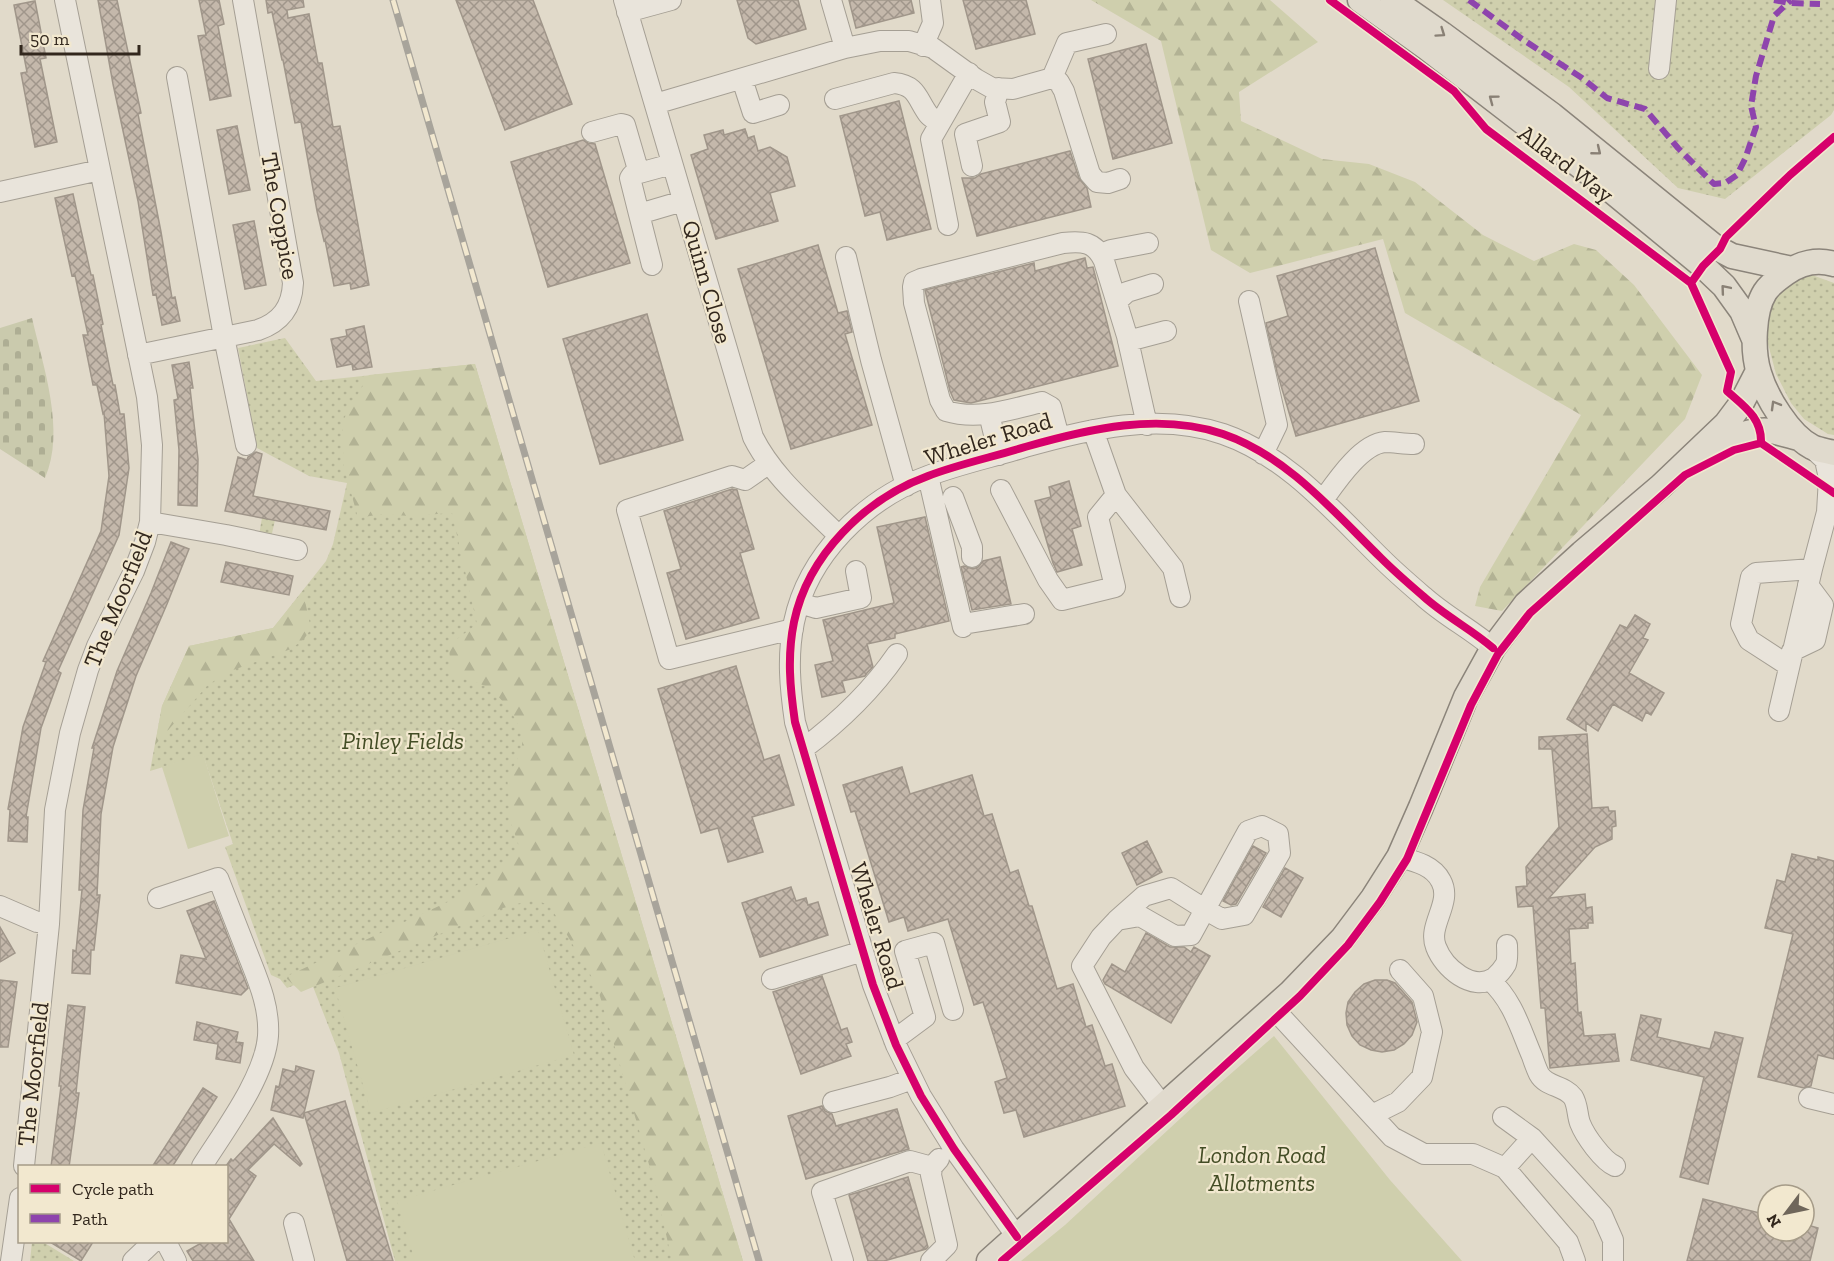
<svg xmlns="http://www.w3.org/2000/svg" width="1834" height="1261" viewBox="0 0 1834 1261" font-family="'Zilla Slab',serif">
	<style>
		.grass { fill: url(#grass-dots) }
		.forest { fill: url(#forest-firs) }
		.cemetery { fill: url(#cemetery-stones) }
		.garden { fill: #cfcfad }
		.building { fill: url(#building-cross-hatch); stroke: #a0968a; stroke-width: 1.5 }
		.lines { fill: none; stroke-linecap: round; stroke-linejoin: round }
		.minor-casing { stroke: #a59f94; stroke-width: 22 }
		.major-casing { stroke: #8b847a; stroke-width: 27 }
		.minor { stroke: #e9e4db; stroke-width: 20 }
		.major { stroke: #e0dacd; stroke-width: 24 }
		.rail-casing { stroke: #a8a49b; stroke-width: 7 }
		.rail { stroke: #f2e8cf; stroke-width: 4.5; stroke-dasharray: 14; stroke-linecap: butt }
		.quiet { stroke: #8e44ad; stroke-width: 6; stroke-dasharray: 12 6; stroke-linecap: butt }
		.cycleway-casing { stroke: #f2e8cf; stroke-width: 11 }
		.cycleway { stroke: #d6006c; stroke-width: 8 }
		.oneway { stroke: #898075 }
		.labels { text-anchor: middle; stroke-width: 4.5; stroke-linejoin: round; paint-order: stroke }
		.street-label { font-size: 24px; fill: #32271d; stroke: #f2e8cf }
		.park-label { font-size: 24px; font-style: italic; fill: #434d25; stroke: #f2e8cf }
	</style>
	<defs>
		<pattern id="grass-dots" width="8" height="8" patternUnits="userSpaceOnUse" patternTransform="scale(1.5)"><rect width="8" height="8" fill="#cfcfad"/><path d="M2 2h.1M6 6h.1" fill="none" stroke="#b2b294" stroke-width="1.8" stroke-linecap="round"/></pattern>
		<pattern id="forest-firs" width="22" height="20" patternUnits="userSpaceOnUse" patternTransform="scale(1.5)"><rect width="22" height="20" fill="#cfcfad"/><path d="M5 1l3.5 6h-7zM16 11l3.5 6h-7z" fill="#b2b294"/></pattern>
		<pattern id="cemetery-stones" width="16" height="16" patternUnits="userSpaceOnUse" patternTransform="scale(1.5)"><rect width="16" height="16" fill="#cacaad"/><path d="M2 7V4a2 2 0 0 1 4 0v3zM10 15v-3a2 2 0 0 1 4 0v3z" fill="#aeae94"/></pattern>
		<pattern id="building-cross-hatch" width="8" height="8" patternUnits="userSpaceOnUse" patternTransform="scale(1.5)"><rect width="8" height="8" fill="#c4b8ab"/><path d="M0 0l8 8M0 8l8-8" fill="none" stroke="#a0968b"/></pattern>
	</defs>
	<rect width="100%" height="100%" fill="#e1daca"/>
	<!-- grass -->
	<path class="grass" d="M1443,0H1834V110L1831,115L1725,199L1678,188L1569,87Z
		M1812,275L1834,283V435L1828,434L1804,419L1791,403L1776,374L1767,340L1769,316L1778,293L1794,279Z
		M285,338L316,381L475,364L743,1261H395L339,1053L310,979L287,988L280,979L271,975L225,847L233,844L203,755L150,771L162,706L189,646L273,628L326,561L333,544L347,483L309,476L257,448L238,348Z
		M262,518L275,520L271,538L259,535Z
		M32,1242H43L74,1261H30Z"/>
	<!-- forest -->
	<path class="forest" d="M1091,0H1270L1318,42L1239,92L1241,121L1322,159L1369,164L1415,182L1483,235L1534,261L1574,244L1596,250L1634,285L1702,375L1685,419L1502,611L1475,606L1480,587L1581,415L1405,313L1383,239L1250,273L1211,250L1161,41Z
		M475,364L743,1261H672L655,1185L597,986L550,906L534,899L500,909L301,992L285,977L452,900L490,877L520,849L511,823L507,776C515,765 524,750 522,737C520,721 501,696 487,687C476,681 463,679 451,675L449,645L477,624L452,513L409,516L382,514L358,518L344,467L342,422L369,375Z
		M299,596L305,601L311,629L304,639L291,649L225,673L207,686L155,745L162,706L189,646L273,628Z"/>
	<!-- cemetery -->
	<path class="cemetery" d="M32,318C43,366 66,431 45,478L0,449V328Z"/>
	<!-- garden -->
	<path class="garden" d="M203,754L229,836L188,849L162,767Z
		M538,930L574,1055L371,1113L335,988Z
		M1274,1036L1390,1180L1462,1261H1021L1065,1225L1195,1105Z
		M601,1143L635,1261H415L397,1201Z"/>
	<!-- building -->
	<path class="building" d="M98,0H117L141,113L138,114L161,232L172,298L175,297L180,321L162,325L156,294L153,295L138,201L113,84Z
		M199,0H219L224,24L218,26L231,96L210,100L198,36L206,35Z
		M266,0H303L304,7L287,10L288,18L309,14L318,63H322L333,127L340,126L369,285L351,289L350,283L334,286L325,240L324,241L317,211L301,122L295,123L283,60H282L272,12L268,13Z
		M456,0H533L572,104L505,130Z
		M737,0H798L806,29L756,44L748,38Z
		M849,0H911L914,13L856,28Z
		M963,0H1026L1035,34L976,49Z
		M35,1L46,58L40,59L57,142L35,147L21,73L27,72L14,5Z
		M1146,44L1172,143L1113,159L1088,59Z
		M899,101L931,229L887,240L880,212L865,216L840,116Z
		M237,126L250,190L229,194L217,130Z
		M745,129L748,138L754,136L758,151L770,147L787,157L795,186L770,193L778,221L716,239L691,155L708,149L704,135L723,130L724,135Z
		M583,140L588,143L595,144L630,263L548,287L511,162Z
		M1070,151L1079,178L1087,188L1091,207L977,236L962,178H975L981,174Z
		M73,194L91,275H93L96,290L103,324L101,325L113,385H115L120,414H124L129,468L119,535L58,671L61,673L41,728L26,817H28L27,842L8,841L10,810L8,809L23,727L46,662L43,661L101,531L109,476L104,413L103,414L97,385H93L83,335H88L81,303L75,275L72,276L55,198Z
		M254,221L266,285L245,289L233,225Z
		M818,245L838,313L847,311L852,332L845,334L872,425L791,449L738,269Z
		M1375,248L1419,401L1296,436L1277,372L1266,323L1288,316L1277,276Z
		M1085,258L1087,268L1093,267L1118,366L971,403L954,400L950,391L925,290L1034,263L1035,271Z
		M647,314L683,440L600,464L563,339Z
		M364,326L372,367L353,370L352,364L337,367L331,339L347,336L346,330Z
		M189,362L193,388H190L198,459L197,506L178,505L179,450L174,400L178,399L172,365Z
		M256,452L262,454L253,496L330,511L326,530L225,511L238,457L247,460L248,457Z
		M1069,481L1081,526L1072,529L1082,565L1057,572L1053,563L1035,501L1051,497L1049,487Z
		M732,489L737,490L754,549L740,553L759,618L686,639L667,573L681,569L664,511Z
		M925,517L949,621L895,634V638L867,644L873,667L867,673L865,676L842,681L845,692L822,697L815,665L833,661L823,620L894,603L877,527Z
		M171,542L189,549L167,604L136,676L113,747L101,814L97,895H100L94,950H91L90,974L72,973L73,950L76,951L82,890H79L83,810L94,748H92L117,671L151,593Z
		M1000,557L1011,604L972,610L961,567L964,566L973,569L978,567L983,561Z
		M226,562L293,576L289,595L221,582Z
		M1635,615L1650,624L1643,638L1648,640L1629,673L1664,693L1651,715L1646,712L1642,721L1613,704L1598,731L1586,723V731L1567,719L1620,625L1627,628Z
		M736,666L764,760L779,755L794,805L752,817L763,852L728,862L718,828L701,833L658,689Z
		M1587,734L1592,808L1608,807L1609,811H1615L1616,826L1612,827V839L1595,847L1549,898L1585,894L1586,908L1592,907L1593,923H1588V928L1569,929L1571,964L1575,963L1578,1013L1581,1012L1584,1036L1615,1034L1619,1061L1550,1068L1545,1008H1541L1533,906L1518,907L1516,887L1527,886L1526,867L1559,827L1552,749H1539V737Z
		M902,767L910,794L972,775L984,816L992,814L1010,873L1018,870L1029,906H1032L1057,989L1073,984L1086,1027L1092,1025L1105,1066L1112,1064L1125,1106L1024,1137L1016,1110L1004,1113L995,1082L1007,1078L983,1002L974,1005L948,919L908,931L904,917L889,922L855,811L851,812L843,785Z
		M1147,841L1162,872L1137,885L1122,853Z
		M1253,846L1266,853L1236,904L1231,905L1223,901Z
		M1792,854L1818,860V857L1834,861V1059L1818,1055L1811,1086L1804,1088L1758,1077L1793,934L1765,928L1777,880L1785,882Z
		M1285,868L1303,878L1281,917L1263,907Z
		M791,887L796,901L806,898L808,905L818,902L828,935L760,957L742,903Z
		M214,901L248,988L241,995L176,983L181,955L206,959L187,911Z
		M0,927L15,953L0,962Z
		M1146,933L1170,947H1184L1191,952L1194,947L1210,956L1171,1023L1105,984L1103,980L1112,964L1125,972Z
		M822,976L841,1030L847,1028L852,1042L846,1044L851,1056L801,1074L773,992Z
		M0,980L17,982L8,1047H0Z
		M1375,980H1387L1395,983L1412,1002L1417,1022L1412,1035L1404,1044L1394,1050L1382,1052L1371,1050L1360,1045L1352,1036L1347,1025L1346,1013L1348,1002L1355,992L1364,984Z
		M68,1005L85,1007L76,1093H79L69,1167H51L61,1086H59Z
		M1641,1015L1661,1019L1657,1037L1710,1049L1715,1032L1743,1038L1708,1184L1680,1177L1704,1077L1631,1060Z
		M197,1022L238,1032L236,1042L243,1043L240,1063L216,1059L218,1044L194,1040Z
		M296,1066L314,1071L304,1113L345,1101L393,1261H347L304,1113L303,1118L271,1110L276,1086L279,1087L283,1069L295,1072Z
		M203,1088L217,1097L172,1167H152Z
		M822,1106L825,1111L832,1114L836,1126L897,1109L909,1149L806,1179L788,1116Z
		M273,1118L302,1164L300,1166L274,1144L248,1170L256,1176L229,1219L254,1261H193L187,1251L203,1242H226V1166L231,1159L233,1161Z
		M908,1177L928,1247L926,1249L884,1261H868L849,1195Z
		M1703,1199L1768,1215V1231H1804V1224L1818,1228L1810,1261H1687Z
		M50,1242H93L81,1261Z"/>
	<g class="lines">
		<!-- minor casing -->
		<g class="minor-casing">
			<path id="minor" d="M624,0L753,437C773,477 808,505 839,536
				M831,0L845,48
				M627,12L671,0
				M923,46L933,23L930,0
				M1659,69L1666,0
				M177,77L224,337L246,445
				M1052,78L1067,43L1106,34
				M742,79L753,113L779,105
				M835,99L894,83C917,85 917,99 928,114C931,118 936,120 940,123
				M655,104L845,48L880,41H909L933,48L976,79L992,88L1013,89L1052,78L1059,82L1064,91L1090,174L1097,182L1108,183L1120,179
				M592,132L621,124L625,125L639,173
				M972,166L965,134L1000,122L995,102L999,88
				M0,192L100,170
				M639,214L630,178L632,175L672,164
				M948,225L931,139L969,73
				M1101,254L1111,250L1148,243
				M846,257L871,360L906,486
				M652,265L639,214L683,201
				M1117,301L1127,292L1153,284
				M1249,301L1277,425L1263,454
				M1128,341L1166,331
				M138,355L258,330C281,322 292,307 293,283L243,0
				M989,414L999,455
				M1093,430L1116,495L1173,568L1180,597
				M1059,437L1051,407L1042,402C1011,409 979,421 946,411L940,400L914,303L913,287L914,282L921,279L1063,243C1082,241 1095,241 1104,261L1127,336L1147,425
				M1812,448L1825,460L1829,478L1827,512
				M768,464L745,480L732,476L627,510L669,659L793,629
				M928,476L963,627
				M1001,490L1048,580L1062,600L1115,587L1098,517L1116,495
				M953,497L972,547V557
				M1323,500C1336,482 1361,444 1385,442C1394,442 1404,444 1414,444
				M150,522L226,535L297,550
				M800,603L816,608L861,598L856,571
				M963,624L1024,614
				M1792,651L1815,640L1823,605L1808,585
				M1789,666L1749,640L1741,624L1751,577L1756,573L1812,569
				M1779,711L1812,569L1827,512L1834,498
				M803,749C839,722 871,692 897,654
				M1399,857C1414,861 1433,865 1441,881C1453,903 1427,925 1436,947C1444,968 1472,992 1494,978C1499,974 1503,969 1506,964C1508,958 1507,951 1507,945
				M158,898L218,878C227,901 236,924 245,947C256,976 270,1004 268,1036C265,1077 224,1131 202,1166
				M0,906L37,922L49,924
				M1206,910L1222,919L1244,915L1280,853L1278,834L1262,826L1248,831L1191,935L1175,936L1140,916L1117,920L1144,896L1171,888L1206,910
				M1117,920L1101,937L1082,966L1134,1068L1163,1106
				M772,979L863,951
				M1490,980C1513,1001 1520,1028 1532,1056C1534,1062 1536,1068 1539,1074C1546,1087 1564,1085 1573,1097C1578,1105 1577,1115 1580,1123C1585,1136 1603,1161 1615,1166
				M1273,1008L1392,1137L1424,1154H1473L1505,1168L1532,1138L1503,1117
				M894,1040L925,1017L905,951L934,943L953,1010
				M1809,1098L1834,1104
				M833,1102L890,1087L912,1079
				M1372,1115L1398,1102L1422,1077L1432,1032L1423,996L1400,970
				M1532,1138L1602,1215L1613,1240V1261
				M24,1166L49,924L55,810L70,733L88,670L97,646L134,571L145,542L150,522L152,445L147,397L65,0
				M1505,1168L1568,1242L1575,1261
				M294,1223L304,1261
				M1017,1237L954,1149L921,1096L896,1045L873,985L795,722C790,688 787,656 794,622C808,555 865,499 928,476C959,464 993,457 1025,447C1088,429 1159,412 1223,434C1287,456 1334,512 1381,558C1394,571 1409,584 1423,596C1445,616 1471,629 1493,648
				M166,1242L176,1261
				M11,1261L20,1198
				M133,1261L153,1242
				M843,1261L822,1192L910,1161L932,1167
				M931,1261L947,1245L931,1175L932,1167L939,1159"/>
		</g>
		<!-- major casing -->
		<g class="major-casing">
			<path id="major" d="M1360,0L1427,48L1601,182L1703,266L1724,286L1742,311L1754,339
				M1393,0L1442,34L1552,115L1715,247L1732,256L1792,269
				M1834,264C1817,259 1800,263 1786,273C1779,278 1770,284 1765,292C1753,311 1752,351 1759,373C1766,397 1789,435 1812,447C1818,450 1827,451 1834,453
				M1708,452C1727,441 1748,428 1771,431C1781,433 1790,436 1799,438
				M989,1261L1290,993L1343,938L1373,898L1399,857L1421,807L1466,697L1493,648L1526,604L1582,553L1661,486L1726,424L1741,404L1758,371"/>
		</g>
		<!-- minor -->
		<use href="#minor" class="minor"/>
		<!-- major -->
		<use href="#major" class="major"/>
		<!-- rail casing -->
		<g class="rail-casing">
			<path id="rail" d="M393,0L759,1261"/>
		</g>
		<!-- rail -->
		<use href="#rail" class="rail"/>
		<!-- quiet -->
		<path class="quiet" d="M1469,0L1522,39L1582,78L1607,98L1645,109L1678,148L1714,184L1725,183L1737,175L1745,159L1756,127L1751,106L1756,76L1774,16L1791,0
			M1774,0L1789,3L1820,4"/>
		<!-- cycleway casing -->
		<g class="cycleway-casing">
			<path id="cycleway" d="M1330,0L1454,91L1486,129L1691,283L1731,372L1727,391C1745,407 1762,418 1761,443L1834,493
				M1691,283L1703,266L1720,249L1726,237L1790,175L1834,137
				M1017,1237L954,1149L921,1096L896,1045L873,985L795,722C790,688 787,656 794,622C808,555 865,499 928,476C959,464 993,457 1025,447C1088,429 1159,412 1223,434C1287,456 1334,512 1381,558C1394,571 1409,584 1423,596C1445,616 1471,629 1493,648
				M1002,1261L1171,1115L1300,996L1348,945L1380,902L1407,859L1471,705L1498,654L1530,613L1685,475L1734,450L1761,443"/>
		</g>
		<!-- cycleway -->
		<use href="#cycleway" class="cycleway"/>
	</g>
	<!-- one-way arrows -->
	<defs><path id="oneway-chevron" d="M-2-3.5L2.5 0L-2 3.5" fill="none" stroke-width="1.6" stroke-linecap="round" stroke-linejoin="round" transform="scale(1.5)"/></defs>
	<g class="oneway">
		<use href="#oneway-chevron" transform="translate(1441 33) rotate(35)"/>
		<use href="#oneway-chevron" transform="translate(1493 99) rotate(-143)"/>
		<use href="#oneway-chevron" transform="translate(1597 151) rotate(39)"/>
		<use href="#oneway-chevron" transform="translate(1725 289) rotate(-130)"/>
		<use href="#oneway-chevron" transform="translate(1775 405) rotate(-120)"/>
	</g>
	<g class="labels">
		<!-- street labels -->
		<g class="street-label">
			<text transform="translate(1566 164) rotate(37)" y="8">Allard Way</text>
			<text transform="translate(280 216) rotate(80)" y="8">The Coppice</text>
			<text transform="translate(707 282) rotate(74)" y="8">Quinn Close</text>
			<text transform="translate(988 439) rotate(-17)" y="8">Wheler Road</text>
			<text transform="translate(118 599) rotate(-68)" y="8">The Moorfield</text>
			<text transform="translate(877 926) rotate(73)" y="8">Wheler Road</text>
			<text transform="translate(33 1074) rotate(-84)" y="8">The Moorfield</text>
		</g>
		<!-- park labels -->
		<g class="park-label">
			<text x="403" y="749">Pinley Fields</text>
			<text x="1262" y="1163">London Road<tspan x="1262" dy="28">Allotments</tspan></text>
		</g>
	</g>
	<!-- legend -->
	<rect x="18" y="1165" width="210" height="78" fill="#f2e8cf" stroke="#a59b88" stroke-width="1.5"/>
	<rect x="30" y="1184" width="30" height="9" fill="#d6006c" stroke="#a59b88" stroke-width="1.5"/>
	<text x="72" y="1195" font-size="18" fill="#32271d">Cycle path</text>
	<rect x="30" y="1214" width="30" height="9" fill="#8e44ad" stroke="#a59b88" stroke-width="1.5"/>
	<text x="72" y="1225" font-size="18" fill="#32271d">Path</text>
	<!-- north arrow -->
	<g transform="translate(1786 1213) rotate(238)"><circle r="28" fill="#f2e8cf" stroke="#a59b88" stroke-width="1.5"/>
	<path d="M0-4.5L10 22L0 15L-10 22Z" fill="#6f665a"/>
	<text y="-9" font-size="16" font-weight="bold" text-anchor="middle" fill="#32271d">N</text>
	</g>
	<!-- scale -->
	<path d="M21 45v9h118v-9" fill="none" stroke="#32271d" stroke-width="3"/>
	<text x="30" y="45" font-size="18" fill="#32271d" stroke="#f2e8cf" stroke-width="4.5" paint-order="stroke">50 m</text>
</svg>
